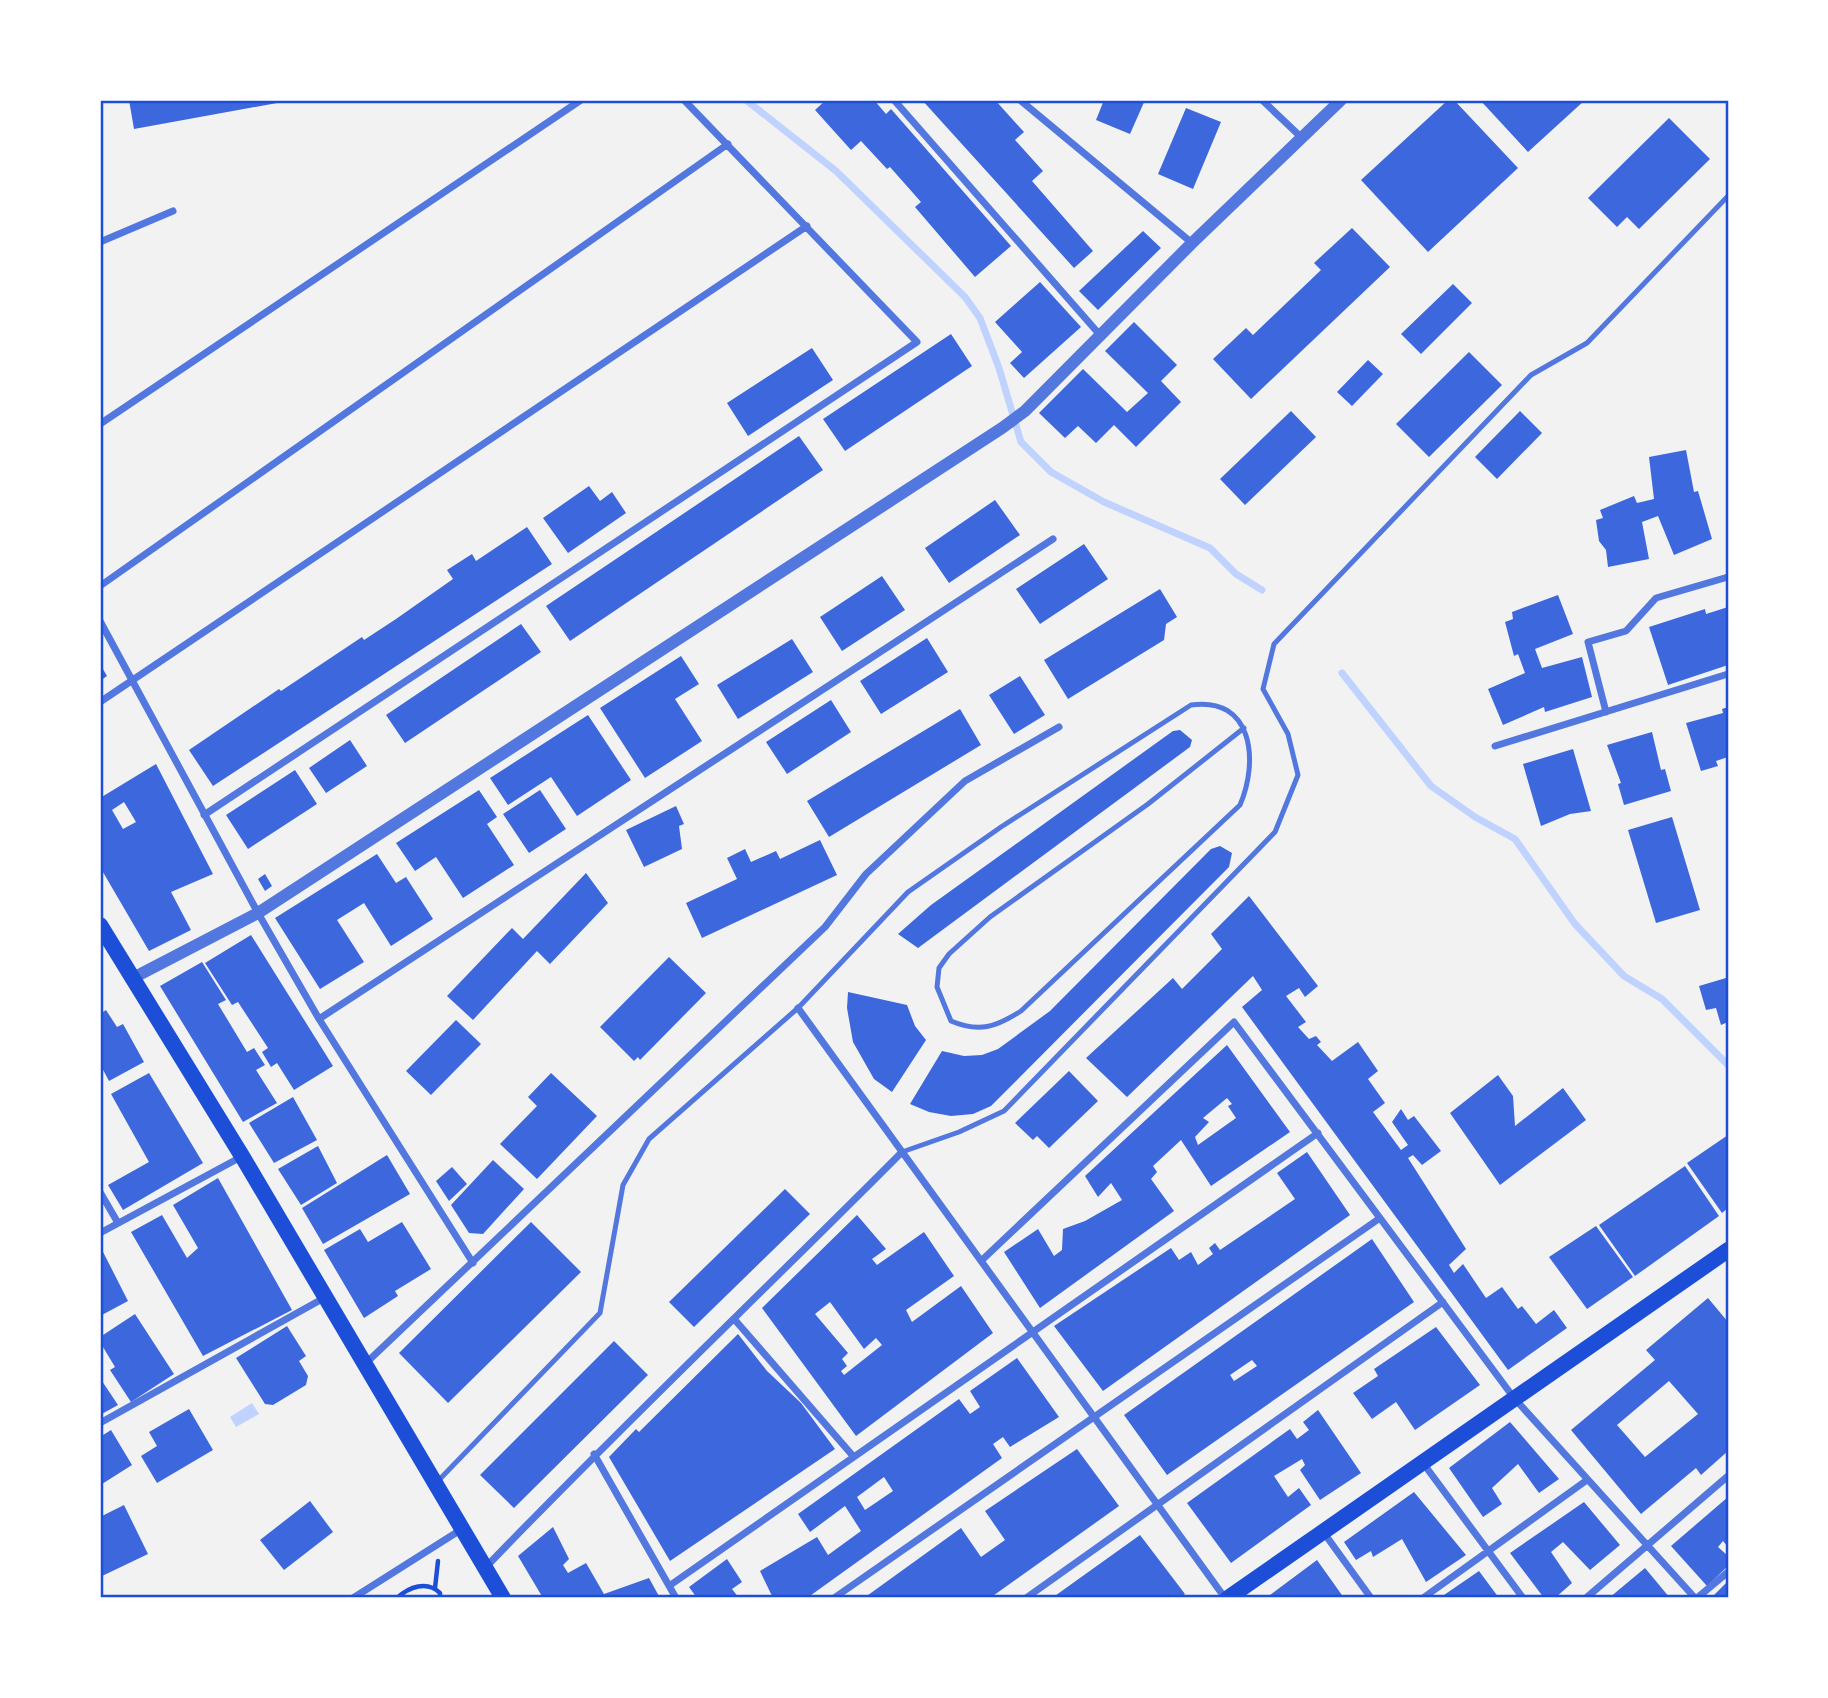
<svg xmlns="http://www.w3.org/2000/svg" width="1828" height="1698" viewBox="0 0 1828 1698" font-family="'PT Sans Narrow',sans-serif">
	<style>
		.water { fill: #bfd3fe }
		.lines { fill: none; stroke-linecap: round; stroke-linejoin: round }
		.stream { stroke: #bfd3fe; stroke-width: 7 }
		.building { fill: #3d67dc; fill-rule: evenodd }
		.path { stroke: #1d4ed8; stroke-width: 4.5 }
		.service { stroke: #5277de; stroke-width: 5 }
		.minor { stroke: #5277de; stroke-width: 7 }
		.tertiary { stroke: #5277de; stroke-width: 12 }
		.primary { stroke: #1d4ed8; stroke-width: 16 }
		.neatline { fill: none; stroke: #1d4ed8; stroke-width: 2.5 }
	</style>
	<rect width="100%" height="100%" fill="#f2f2f2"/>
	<!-- water -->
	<path class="water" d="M252,1403L259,1414L236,1427L230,1417Z"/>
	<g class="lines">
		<!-- stream -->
		<path class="stream" d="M746,100L836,171L965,297L980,318L999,368L1021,442L1051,472L1104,502L1210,548L1236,574L1262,590
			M1342,673L1431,786L1475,817L1515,839L1575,924L1624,976L1662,999L1728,1065"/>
	</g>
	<!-- building -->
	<path class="building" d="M129,100H288V101L134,129Z
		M826,100H874L886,114L891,109L1011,246L975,277L915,207L921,202L890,167L887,169L861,141L851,150L815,110Z
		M922,100H995L1024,132L1015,140L1043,171L1032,181L1093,251L1074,268Z
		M1104,100H1145L1130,134L1096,120Z
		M1448,100H1454L1518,168L1428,252L1361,180Z
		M1480,100H1585L1528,152Z
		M1186,108L1221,122L1193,189L1158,174Z
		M1669,118L1710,159L1639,229L1627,217L1617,227L1588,198Z
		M1352,228L1390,267L1251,399L1213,359L1246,328L1253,335L1321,270L1314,263Z
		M1143,231L1161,248L1098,310L1079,291Z
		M1040,282L1081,327L1024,378L1010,363L1022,352L995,322Z
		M1453,284L1472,303L1421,354L1401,334Z
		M1134,322L1177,365L1161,381L1181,402L1136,447L1114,425L1096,443L1078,426L1065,438L1039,413L1083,369L1127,412L1148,393L1105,351Z
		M951,334L972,366L845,451L823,419Z
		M812,348L833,380L748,436L727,403Z
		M1469,352L1502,385L1429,457L1396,424Z
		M1368,360L1383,374L1352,406L1337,392Z
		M1291,411L1316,437L1245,505L1220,479Z
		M1520,411L1542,433L1497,479L1475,457Z
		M799,436L823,470L570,641L546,606Z
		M1686,450L1694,492L1698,491L1712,539L1674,555L1658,516L1642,522L1649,559L1608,567L1606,550L1599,541L1596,520L1603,518L1600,510L1634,496L1637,503L1654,499L1649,457Z
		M589,486L600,501L612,492L626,513L568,553L543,518Z
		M995,500L1020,535L949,583L925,548Z
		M527,527L552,564L213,786L189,750L279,689L281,691L362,637L364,640L396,619L453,579L447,570L472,554L476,561Z
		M1084,544L1108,579L1040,624L1016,589Z
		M882,576L905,610L842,651L820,617Z
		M1160,589L1177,617L1166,624L1164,640L1068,699L1044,660Z
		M1558,595L1573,634L1535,649L1542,668L1582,657L1592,697L1545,712L1544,707L1503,725L1488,689L1525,673L1518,654L1514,656L1505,622L1513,619L1512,612Z
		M1728,607V665L1668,685L1649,627L1705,609L1706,614Z
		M521,624L541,652L405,743L386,715Z
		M927,638L948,672L881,714L860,681Z
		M792,639L813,672L738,719L717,685Z
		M681,656L699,684L675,699L702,741L645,778L600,708Z
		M100,664L107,676L100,681Z
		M1020,676L1045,715L1014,734L989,695Z
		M831,700L851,732L787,774L766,742Z
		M1728,707V757L1716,761L1718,766L1701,771L1686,723L1723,713L1722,709Z
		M960,709L981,745L829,837L807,801Z
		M588,715L631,780L577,816L551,777L508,805L490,778Z
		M1180,730L1192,740L1190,747L918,948L898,934L931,905L1173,731Z
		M1652,732L1661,770L1665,769L1671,791L1624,805L1618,784L1621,783L1607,745Z
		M350,740L367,766L326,793L309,768Z
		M1573,749L1591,811L1570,814L1541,826L1523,764Z
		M156,764L213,874L171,892L191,930L149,951L100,867V798ZM124,802L136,822L123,829L112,810Z
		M295,770L317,804L248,849L226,815Z
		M479,790L497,817L487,824L514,865L463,898L436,857L415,871L396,843Z
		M540,790L566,829L529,853L503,814Z
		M676,806L684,824L679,826L682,849L644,867L626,830Z
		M1672,817L1700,910L1656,923L1628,830Z
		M820,840L837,875L702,938L686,903L737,879L727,858L745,849L751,862L776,851L780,859Z
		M1220,846L1232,853L1229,867L991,1106L973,1114L951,1116L929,1112L910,1104L942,1051L964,1056L982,1055L998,1049L1050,1011L1211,849Z
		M377,854L396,883L406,877L433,919L391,946L364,903L337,920L364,962L320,989L275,918Z
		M586,873L608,903L550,964L537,951L473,1020L447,996L512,928L523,939Z
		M265,874L272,886L265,891L258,879Z
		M1249,896L1318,986L1305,997L1299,988L1286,996L1306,1022L1298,1027L1309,1039L1316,1036L1321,1042L1317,1045L1332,1061L1358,1042L1378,1071L1368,1079L1385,1103L1373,1112L1401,1150L1408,1145L1392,1122L1401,1109L1408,1120L1414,1116L1441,1151L1422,1165L1413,1155L1408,1158L1466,1249L1449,1265L1454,1273L1463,1264L1486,1298L1502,1287L1518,1309L1522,1306L1536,1324L1554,1310L1567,1328L1508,1370L1242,1007L1262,990L1253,976L1127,1097L1086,1058L1173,978L1182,989L1222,949L1211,934Z
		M251,935L333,1066L294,1090L277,1063L271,1067L262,1052L268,1048L238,1002L232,1005L205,963Z
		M669,957L706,993L640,1060L638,1057L634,1061L600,1027Z
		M202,962L226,1000L218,1004L247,1052L254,1048L265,1065L256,1070L277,1103L243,1122L160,986Z
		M1726,978L1728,1022L1721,1025L1716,1008L1706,1010L1699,986Z
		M848,992L907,1005L915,1026L926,1040L892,1092L874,1079L853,1042L847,1008Z
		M106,1010L117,1027L123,1024L144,1062L109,1081L100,1064V1014Z
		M456,1020L481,1044L431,1095L406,1071Z
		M1227,1045L1290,1132L1211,1186L1181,1140L1153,1166L1157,1172L1151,1179L1174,1211L1040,1308L1004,1252L1038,1229L1054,1256L1062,1250L1063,1229L1085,1221L1122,1200L1111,1183L1098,1197L1085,1176ZM1227,1098L1232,1104L1228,1106L1236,1118L1198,1145L1195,1137L1209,1122L1203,1118Z
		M1069,1071L1098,1101L1049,1148L1037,1136L1033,1140L1015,1123Z
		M149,1073L203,1163L123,1210L108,1185L149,1162L111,1094Z
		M551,1073L597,1116L537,1179L500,1144L537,1106L528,1097Z
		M1498,1075L1513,1096L1515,1126L1563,1088L1586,1120L1500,1185L1450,1113Z
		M293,1097L317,1140L274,1163L249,1123Z
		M1728,1135V1208L1722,1213L1687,1163Z
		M318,1146L337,1183L301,1205L278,1169Z
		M1307,1152L1350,1215L1103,1391L1054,1326L1171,1248L1179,1260L1191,1252L1198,1265L1213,1254L1209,1248L1215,1243L1220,1250L1295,1199L1277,1173Z
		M387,1155L410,1194L323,1244L302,1208Z
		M493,1160L524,1189L483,1234L469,1233L451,1205Z
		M1685,1166L1719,1216L1635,1276L1599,1225Z
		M452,1167L467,1184L449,1201L436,1181Z
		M218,1178L292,1310L203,1356L131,1232L162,1215L187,1258L198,1248L173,1205Z
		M785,1189L810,1214L694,1327L669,1302Z
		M857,1215L886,1249L872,1259L877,1265L924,1232L954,1276L906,1310L912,1322L961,1286L993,1333L856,1436L762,1308ZM830,1302L864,1349L876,1338L882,1345L844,1375L841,1371L847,1366L842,1359L848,1353L815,1314Z
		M402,1222L431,1269L395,1291L398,1296L364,1318L324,1250L360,1229L368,1242Z
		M531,1222L581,1272L448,1403L399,1353Z
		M1596,1226L1633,1277L1587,1309L1549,1257Z
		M1372,1239L1414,1302L1167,1475L1124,1415ZM1252,1360L1257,1366L1234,1381L1230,1375Z
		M100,1246L128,1301L100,1316Z
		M1708,1298L1728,1322V1451L1701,1475L1696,1468L1641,1514L1571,1430L1655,1360L1646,1350ZM1669,1381L1698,1414L1645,1457L1617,1425Z
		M135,1314L174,1374L131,1402L110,1370L115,1367L100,1342V1337Z
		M287,1326L306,1356L299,1361L308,1376L306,1385L273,1405L265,1404L236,1358Z
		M1436,1327L1480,1385L1415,1430L1396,1402L1372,1419L1353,1393L1378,1376L1374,1369Z
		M738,1334L767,1371L801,1403L835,1449L670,1561L609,1457L636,1429L639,1432Z
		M614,1341L648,1375L514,1508L480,1475Z
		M1017,1358L1059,1417L1010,1447L1003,1437L993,1444L1002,1458L807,1598L772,1596L760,1571L817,1537L828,1555L861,1531L845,1506L810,1532L798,1514L959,1399L970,1414L980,1407L970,1391ZM884,1477L893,1491L865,1510L857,1497Z
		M100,1378L118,1405L100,1415Z
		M189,1409L213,1450L157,1483L141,1456L157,1446L149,1432Z
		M1318,1410L1361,1473L1320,1500L1300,1470L1305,1465L1302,1459L1274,1476L1288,1497L1299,1488L1311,1505L1231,1563L1187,1503L1290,1429L1297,1439L1309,1430L1303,1422Z
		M1510,1422L1559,1479L1539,1493L1518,1464L1492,1488L1502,1504L1483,1517L1449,1468Z
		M111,1430L132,1465L102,1484L100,1437Z
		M1077,1449L1119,1506L990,1598H864L961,1528L981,1557L1005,1540L985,1511Z
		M1414,1492L1466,1555L1426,1582L1402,1539L1373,1557L1371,1551L1356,1560L1344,1542Z
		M1728,1497V1547L1723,1541L1718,1547L1728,1556V1566L1707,1586L1671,1546Z
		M310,1501L333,1532L284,1570L260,1540Z
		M1584,1502L1620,1545L1590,1570L1563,1542L1551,1552L1572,1583L1555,1598H1544L1510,1553Z
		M124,1505L148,1554L100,1577V1517Z
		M553,1527L569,1559L563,1565L568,1573L586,1563L604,1594L649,1578L660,1598H543L518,1556Z
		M1140,1535L1185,1594L1180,1598H1052Z
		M727,1559L742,1582L732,1589L739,1598H697L689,1587Z
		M1317,1560L1344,1598H1266Z
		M1645,1568L1670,1598H1609Z
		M1479,1571L1499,1598H1446L1444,1595Z
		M1728,1581V1598H1717L1714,1595Z"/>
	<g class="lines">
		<!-- path -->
		<path class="path" d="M435,1588L438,1561
			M397,1598C409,1587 427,1580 440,1593V1598"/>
		<!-- service -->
		<path class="service" d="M902,1152L959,1132L1004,1111L1275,832L1298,775L1288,734L1263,689L1274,644L1531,375L1587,343L1728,196
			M437,1482L600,1313L623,1185L649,1139L798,1008L908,892L1001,827L1191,705C1253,696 1259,761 1240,805L1021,1011C996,1027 979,1033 951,1021L937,987L939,968L949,954L990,917L1148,804L1244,728"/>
		<!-- minor -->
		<path class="minor" d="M894,100L1100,335
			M1020,100L1192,243
			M1262,100L1302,138
			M100,242L173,211
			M100,424L581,100
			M100,586L728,144
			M100,621L258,913L319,1019L473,1263
			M100,702L807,226
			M1606,712L1588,642L1626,631L1656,598L1728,577
			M1495,746L1728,674
			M204,815L917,342L684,100
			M798,1008L1225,1598
			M319,1019L1053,539
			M100,1192L118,1223
			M100,1233L241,1157
			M981,1261L1234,1022L1514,1398L1695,1598
			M735,1320L853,1456
			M365,1364L825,927L866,874L965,781L1059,727
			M100,1423L324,1298
			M594,1454L676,1598
			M1423,1463L1523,1598
			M1324,1533L1371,1598
			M486,1567C622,1425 764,1291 902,1152
			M669,1586L1318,1133
			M353,1598L462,1529
			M834,1598L1380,1218
			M1026,1598L1443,1302
			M1423,1598L1587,1480
			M1586,1598L1728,1476
			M1697,1598L1728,1572"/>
		<!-- tertiary -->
		<path class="tertiary" d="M131,979L258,913L1002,428L1025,411L1192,243L1341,100"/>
		<!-- primary -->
		<path class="primary" d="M100,925L242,1156L503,1598
			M1228,1598L1728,1250"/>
	</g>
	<!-- border -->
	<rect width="1828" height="1698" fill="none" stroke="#ffffff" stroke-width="203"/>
	<rect x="102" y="102" width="1625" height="1494" class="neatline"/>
</svg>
